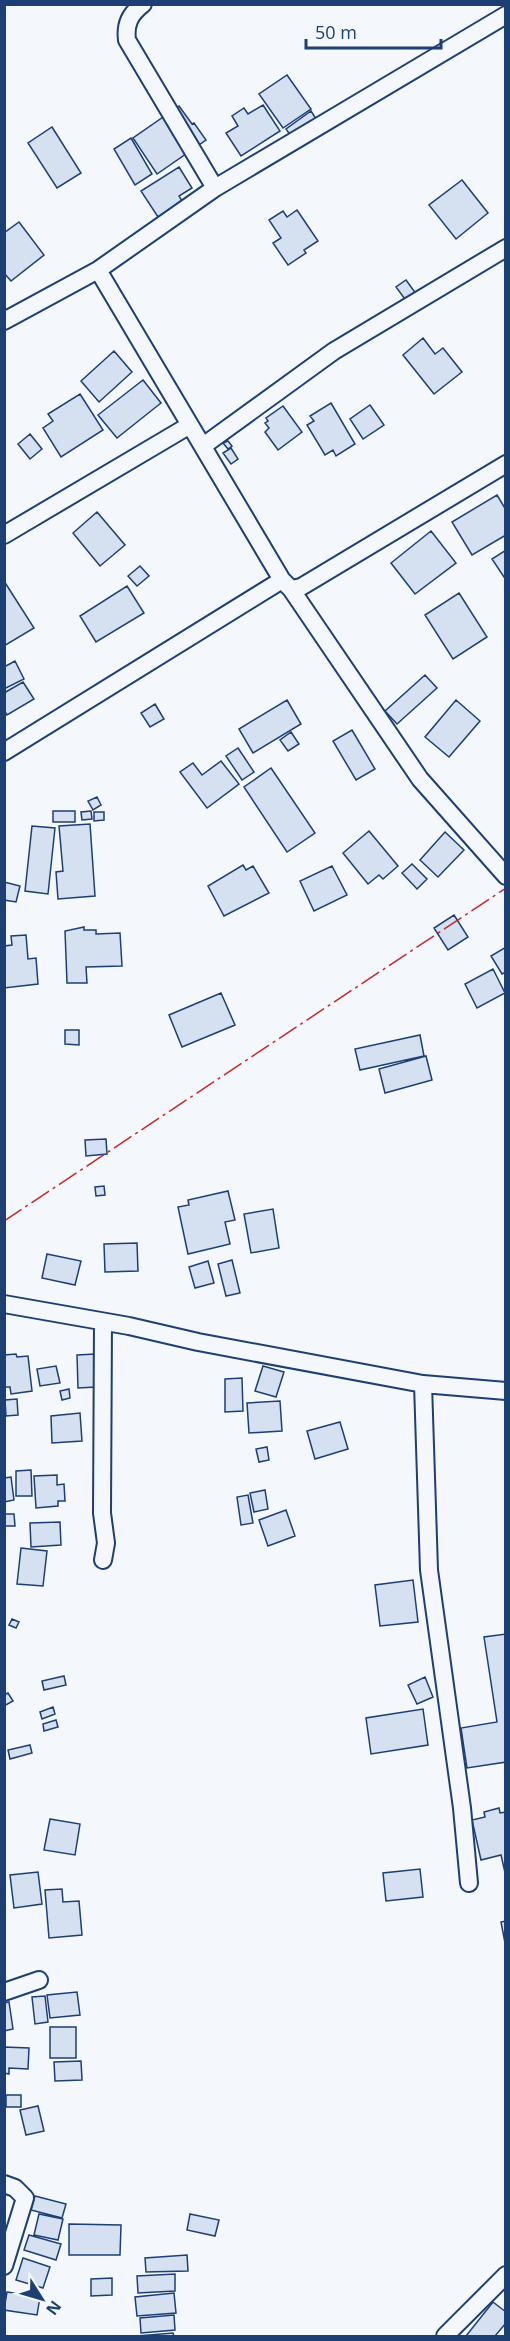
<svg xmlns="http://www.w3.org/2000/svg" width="510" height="2341" viewBox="0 0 510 2341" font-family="'Open Sans',sans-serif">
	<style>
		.building { fill: #d5e0f0; stroke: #1d3f73; stroke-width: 1.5 }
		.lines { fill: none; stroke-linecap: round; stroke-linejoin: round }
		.street-casing { stroke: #1d3f73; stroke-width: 20 }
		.street { stroke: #f4f7fb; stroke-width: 16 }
		.power { stroke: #c62828; stroke-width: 1.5; stroke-dasharray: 21 4.5 3 4.5; stroke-linecap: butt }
	</style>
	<rect width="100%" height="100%" fill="#f4f7fb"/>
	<!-- building -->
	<path class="building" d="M287,75L311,109L283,128L259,94Z
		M263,105L280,131L241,156L226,133L238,126L232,116L244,108L248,114Z
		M179,106L192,124L194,123L206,140L157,174L133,138Z
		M311,111L318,122L293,139L286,129Z
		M52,127L81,173L57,188L28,143Z
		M131,138L152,174L135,185L114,149Z
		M179,167L192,188L179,196L184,204L160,220L141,191Z
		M462,180L488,213L456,239L429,205Z
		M297,210L318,241L304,250L306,253L288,265L273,243L281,238L269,220L283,211L287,217Z
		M19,222L44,255L11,281L4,273V233Z
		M406,280L417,295L407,302L396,287Z
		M423,338L435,354L443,348L462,372L434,394L403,355Z
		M114,351L132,372L99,402L81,381Z
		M143,380L161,403L117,438L98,415Z
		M80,394L103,430L61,457L43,428L53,421L48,414Z
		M331,403L355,444L336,456L333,450L325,455L307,425L314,421L310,416Z
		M370,405L384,425L363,439L350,419Z
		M283,406L302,432L278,450L265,432L269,428L265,423L268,421L266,418Z
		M30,434L42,449L30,459L18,444Z
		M228,441L232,446L228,449L223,443Z
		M231,448L238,459L231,464L223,453Z
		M497,495L506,510V535L472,555L452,522Z
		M97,512L125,545L100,566L73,533Z
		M431,531L456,563L415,594L391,563Z
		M506,550V580L492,559Z
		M140,566L149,576L137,586L128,576Z
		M4,581L34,628L4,646Z
		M127,586L144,613L96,642L80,616Z
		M459,593L487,637L453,659L425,615Z
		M15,661L24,679L4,689V667Z
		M425,675L437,688L397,724L385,711Z
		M23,682L34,699L7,715L4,710V693Z
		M287,700L301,724L253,753L239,729Z
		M456,700L480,721L449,757L425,737Z
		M155,704L164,719L150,727L141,713Z
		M352,730L375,769L356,780L333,741Z
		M291,732L299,744L288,751L280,740Z
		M238,748L254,772L242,780L226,756Z
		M221,761L239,784L207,808L180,772L193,763L202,775Z
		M271,768L315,833L287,852L244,787Z
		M97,797L101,805L93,810L88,801Z
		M53,811H75V822H53Z
		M91,811L92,819L82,820L81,812Z
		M94,812H104V820L94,821Z
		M90,824L95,896L58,899L56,872L63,871L59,826Z
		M32,826L55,828L48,894L25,891Z
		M369,831L398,866L383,879L379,875L368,884L343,853Z
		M445,832L464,850L438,877L420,860Z
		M412,864L427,879L417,889L402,873Z
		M243,865L246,870L253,866L269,893L224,916L208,886Z
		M332,866L347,895L314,911L300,881Z
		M4,882L20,886L16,902L4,900Z
		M454,915L468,937L448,950L434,928Z
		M84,927V930H96V934L120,933L122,966L86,967L87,983H67L65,931Z
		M26,935L28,959L36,958L38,984L4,988V946L12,945L11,936Z
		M506,947V972L502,974L491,956Z
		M493,969L505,993L477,1008L465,984Z
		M221,993L235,1025L182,1047L169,1015Z
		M65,1030H79V1045L65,1044Z
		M420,1035L424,1056L360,1070L355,1049Z
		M426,1056L432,1080L385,1093L379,1069Z
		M106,1139L107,1154L86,1156L85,1140Z
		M104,1186L105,1195L96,1196L95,1187Z
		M228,1191L235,1220L225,1222L230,1244L188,1254L178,1207L189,1205L188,1200Z
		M273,1209L279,1248L251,1253L244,1214Z
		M137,1243L138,1271L105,1272L104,1244Z
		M47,1254L81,1261L75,1285L42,1278Z
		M232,1260L240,1293L226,1296L218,1264Z
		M208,1261L214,1283L195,1288L189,1267Z
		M16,1354L17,1357L28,1356L32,1391L11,1394L10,1387H4V1355Z
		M95,1354L96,1387L78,1388L77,1355Z
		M56,1366L60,1383L40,1386L37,1369Z
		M263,1366L284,1372L276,1397L255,1391Z
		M242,1378L243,1411L225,1412V1379Z
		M69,1389L70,1398L62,1400L60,1391Z
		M17,1399L18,1415L6,1416L5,1400Z
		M280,1401L282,1431L249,1433L247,1403Z
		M80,1413L82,1441L52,1443L51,1416Z
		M340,1422L348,1449L315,1459L307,1431Z
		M267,1447L269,1460L259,1462L256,1449Z
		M31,1470L32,1496H16V1471Z
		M57,1475V1485L64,1484L65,1501H58V1506L36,1508L34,1476Z
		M11,1477L14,1500L4,1502V1478Z
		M265,1490L268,1509L254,1512L250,1493Z
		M248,1495L253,1523L241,1525L237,1497Z
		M286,1510L295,1536L268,1546L259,1520Z
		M4,1514H14L15,1526H4Z
		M60,1522L61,1545L31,1547L30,1523Z
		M21,1548L47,1551L43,1586L17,1584Z
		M413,1580L418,1622L380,1626L375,1585Z
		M12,1619L19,1622L16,1628L9,1625Z
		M506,1634V1762L467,1768L461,1728L497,1722L484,1637Z
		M64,1676L66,1685L44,1690L42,1681Z
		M425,1677L433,1697L417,1704L408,1685Z
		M8,1693L13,1701L4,1706V1695Z
		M53,1707L55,1714L42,1719L40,1712Z
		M423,1709L428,1745L371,1754L366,1718Z
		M56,1720L58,1727L44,1731L43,1724Z
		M30,1745L32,1753L10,1759L8,1750Z
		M499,1808L500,1813L506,1812V1877L501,1855L481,1860L472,1820L485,1817L484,1812Z
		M50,1819L80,1824L75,1855L44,1850Z
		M420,1869L423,1897L386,1901L383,1873Z
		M38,1872L42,1904L14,1908L10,1875Z
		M62,1889L63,1902L79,1901L82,1935L49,1938L45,1890Z
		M506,1921V1948L501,1922Z
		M77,1992L80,2015L50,2018L47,1995Z
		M45,1996L48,2022L35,2024L32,1997Z
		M9,2002L13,2029L4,2031V2003Z
		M50,2027H76V2058H50Z
		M4,2047L29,2048L28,2069L9,2068V2074L4,2073Z
		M81,2061L82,2080L55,2081L54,2062Z
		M6,2095H21V2107H6Z
		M38,2106L44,2131L26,2135L20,2110Z
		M35,2196L66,2204L62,2218L31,2210Z
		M39,2214L63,2219L58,2240L34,2235Z
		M190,2214L219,2220L215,2236L187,2230Z
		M69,2224L121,2225L120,2255H69Z
		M29,2235L61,2244L56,2260L24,2250Z
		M187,2255L188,2271L146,2272L145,2258Z
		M23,2258L50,2267L43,2288L16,2280Z
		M175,2274V2291L138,2293L137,2276Z
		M112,2278V2295L91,2296V2279Z
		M7,2292L40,2297L37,2315L4,2310Z
		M174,2293L176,2313L137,2316L135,2297Z
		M493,2302L506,2312V2323L495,2336H466Z
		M174,2315L175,2330L141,2333L140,2318Z
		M173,2333L174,2336H137Z"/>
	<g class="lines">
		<!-- street casing -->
		<g class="street-casing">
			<path id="street" d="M143,4C130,14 125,24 127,40L215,188
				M98,270L282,580L291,589L301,587L506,464
				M4,321L98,270L215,188L506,15
				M203,446L334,351L506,248
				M4,535L190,425
				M291,589L420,779L506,876
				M4,752L282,580
				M4,1304L129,1326L198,1342L423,1384L506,1391
				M423,1384L429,1570L462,1808L469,1883
				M103,1560L106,1543L102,1513L103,1323
				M4,1992L39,1980
				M4,2184L15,2188L25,2198L4,2266
				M445,2336L506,2275"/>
		</g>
		<!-- street -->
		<use href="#street" class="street"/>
		<!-- power -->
		<path class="power" d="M4,1221L506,888"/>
	</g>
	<!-- border -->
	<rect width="510" height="2341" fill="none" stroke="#1d3f73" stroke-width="12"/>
	<!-- north arrow -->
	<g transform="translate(42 2299) rotate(127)" stroke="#f4f7fb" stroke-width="4.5" paint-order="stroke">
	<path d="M0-4.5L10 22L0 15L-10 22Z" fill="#1d3f73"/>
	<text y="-9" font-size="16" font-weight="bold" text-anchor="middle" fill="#1d3f73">N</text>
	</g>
	<!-- scale -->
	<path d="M306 39v9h135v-9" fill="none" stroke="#1d3f73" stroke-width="3"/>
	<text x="315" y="39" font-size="18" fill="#1d3f73" stroke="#f4f7fb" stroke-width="4.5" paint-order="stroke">50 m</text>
</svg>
